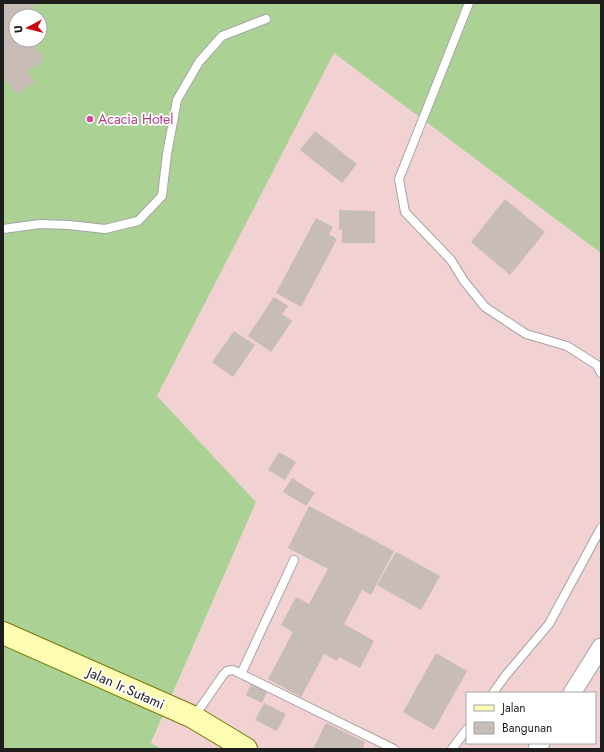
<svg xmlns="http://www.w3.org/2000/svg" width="604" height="752" viewBox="0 0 604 752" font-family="Jost,sans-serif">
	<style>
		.commercial { fill: #f1d1d2; fill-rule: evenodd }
		.forest { fill: #abd195; fill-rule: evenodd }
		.building { fill: #c7bcb6 }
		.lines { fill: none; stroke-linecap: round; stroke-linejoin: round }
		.lane-casing { stroke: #a5a5a5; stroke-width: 10 }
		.street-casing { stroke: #a5a5a5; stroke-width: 19 }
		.secondary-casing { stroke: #757900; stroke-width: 24 }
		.lane { stroke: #fff; stroke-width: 8 }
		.street { stroke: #fff; stroke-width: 17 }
		.secondary { stroke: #fdfcb3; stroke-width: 22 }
		.hotel-dot { fill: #d1479c; stroke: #fff; stroke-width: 1.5 }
		.labels { text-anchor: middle; stroke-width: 3.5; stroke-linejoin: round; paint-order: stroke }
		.hotel-label { font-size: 14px; fill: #b23c85; stroke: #fff; text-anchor: start }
		.street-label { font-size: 14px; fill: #1e1e1e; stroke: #fff }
	</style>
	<rect width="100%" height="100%" fill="#efeae3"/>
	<!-- commercial -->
	<path class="commercial" d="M359,3H601V749H149L256,502L157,396ZM467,693H595V743H467Z"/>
	<!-- forest -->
	<path class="forest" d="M3,3H601V253L334,53L157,396L256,502L151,743L162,749H3ZM16,16H40V40H16Z"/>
	<!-- building -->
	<path class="building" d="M3,3H38L31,8L37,16H16V40H31L44,60L27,71L35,82L16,94L3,75Z
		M315,131L357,164L342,183L300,150Z
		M505,199L545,232L510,275L471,242Z
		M339,210L375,211V243H342V230H339Z
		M316,218L333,227L329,234L337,239L301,307L276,293Z
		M274,297L288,306L282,314L292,321L271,352L248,336Z
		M234,331L255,345L233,377L212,362Z
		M279,452L296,462L285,480L268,470Z
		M292,478L315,493L306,506L283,492Z
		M309,506L394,551L371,595L362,590L344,624L374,641L360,668L339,657L337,661L324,654L301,697L268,679L293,632L281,625L296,597L309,604L328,569L288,548Z
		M396,552L440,576L421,610L377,585Z
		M436,653L467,671L434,730L403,712Z
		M252,682L268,690L262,703L246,695Z
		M264,703L286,714L277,731L255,720Z
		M326,723L365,742L362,749H313Z"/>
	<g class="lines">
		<!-- lane casing -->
		<g class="lane-casing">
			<path id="lane" d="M469,3L399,179L405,212L451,260L464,281L485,307L526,334L567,346L597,365L601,373
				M3,229L40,224L69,225L105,229L138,221L162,196L167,154L177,100L199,62L222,36L266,19
				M241,674L294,560
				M493,693L506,675L549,624L601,528
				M194,717L223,675L227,671L233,670L394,749
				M452,749L467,729"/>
		</g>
		<!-- street casing -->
		<g class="street-casing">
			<path id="street" d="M572,693L601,647
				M537,749L541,743"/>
		</g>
		<!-- secondary casing -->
		<g class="secondary-casing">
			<path id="secondary" d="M3,633L193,717L246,749"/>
		</g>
		<!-- lane -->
		<use href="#lane" class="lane"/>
		<!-- street -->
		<use href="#street" class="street"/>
		<!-- secondary -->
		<use href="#secondary" class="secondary"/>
	</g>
	<!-- markers -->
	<circle class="hotel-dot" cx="90" cy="119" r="4"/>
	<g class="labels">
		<!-- hotel labels -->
		<g class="hotel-label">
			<text x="98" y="124">Acacia Hotel</text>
		</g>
		<!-- street labels -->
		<g class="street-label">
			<text transform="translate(126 688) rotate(24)" y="5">Jalan Ir.Sutami</text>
		</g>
	</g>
	<!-- border -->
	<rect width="604" height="752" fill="none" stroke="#1e1e1e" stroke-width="8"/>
	<!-- legend -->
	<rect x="466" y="692" width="130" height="52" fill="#ffffff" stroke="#a5a5a5"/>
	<rect x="474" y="705" width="20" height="6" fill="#fdfcb3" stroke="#a5a5a5"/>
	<text x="502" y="712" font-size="12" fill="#1e1e1e">Jalan</text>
	<rect x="474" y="722" width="20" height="12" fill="#c7bcb6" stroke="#a5a5a5"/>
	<text x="502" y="732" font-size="12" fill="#1e1e1e">Bangunan</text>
	<!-- north arrow -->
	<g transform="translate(28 28) rotate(263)"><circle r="19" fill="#ffffff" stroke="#a5a5a5"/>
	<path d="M0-3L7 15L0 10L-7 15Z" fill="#cb000f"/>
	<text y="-6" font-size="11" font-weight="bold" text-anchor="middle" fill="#1e1e1e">U</text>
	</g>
</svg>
